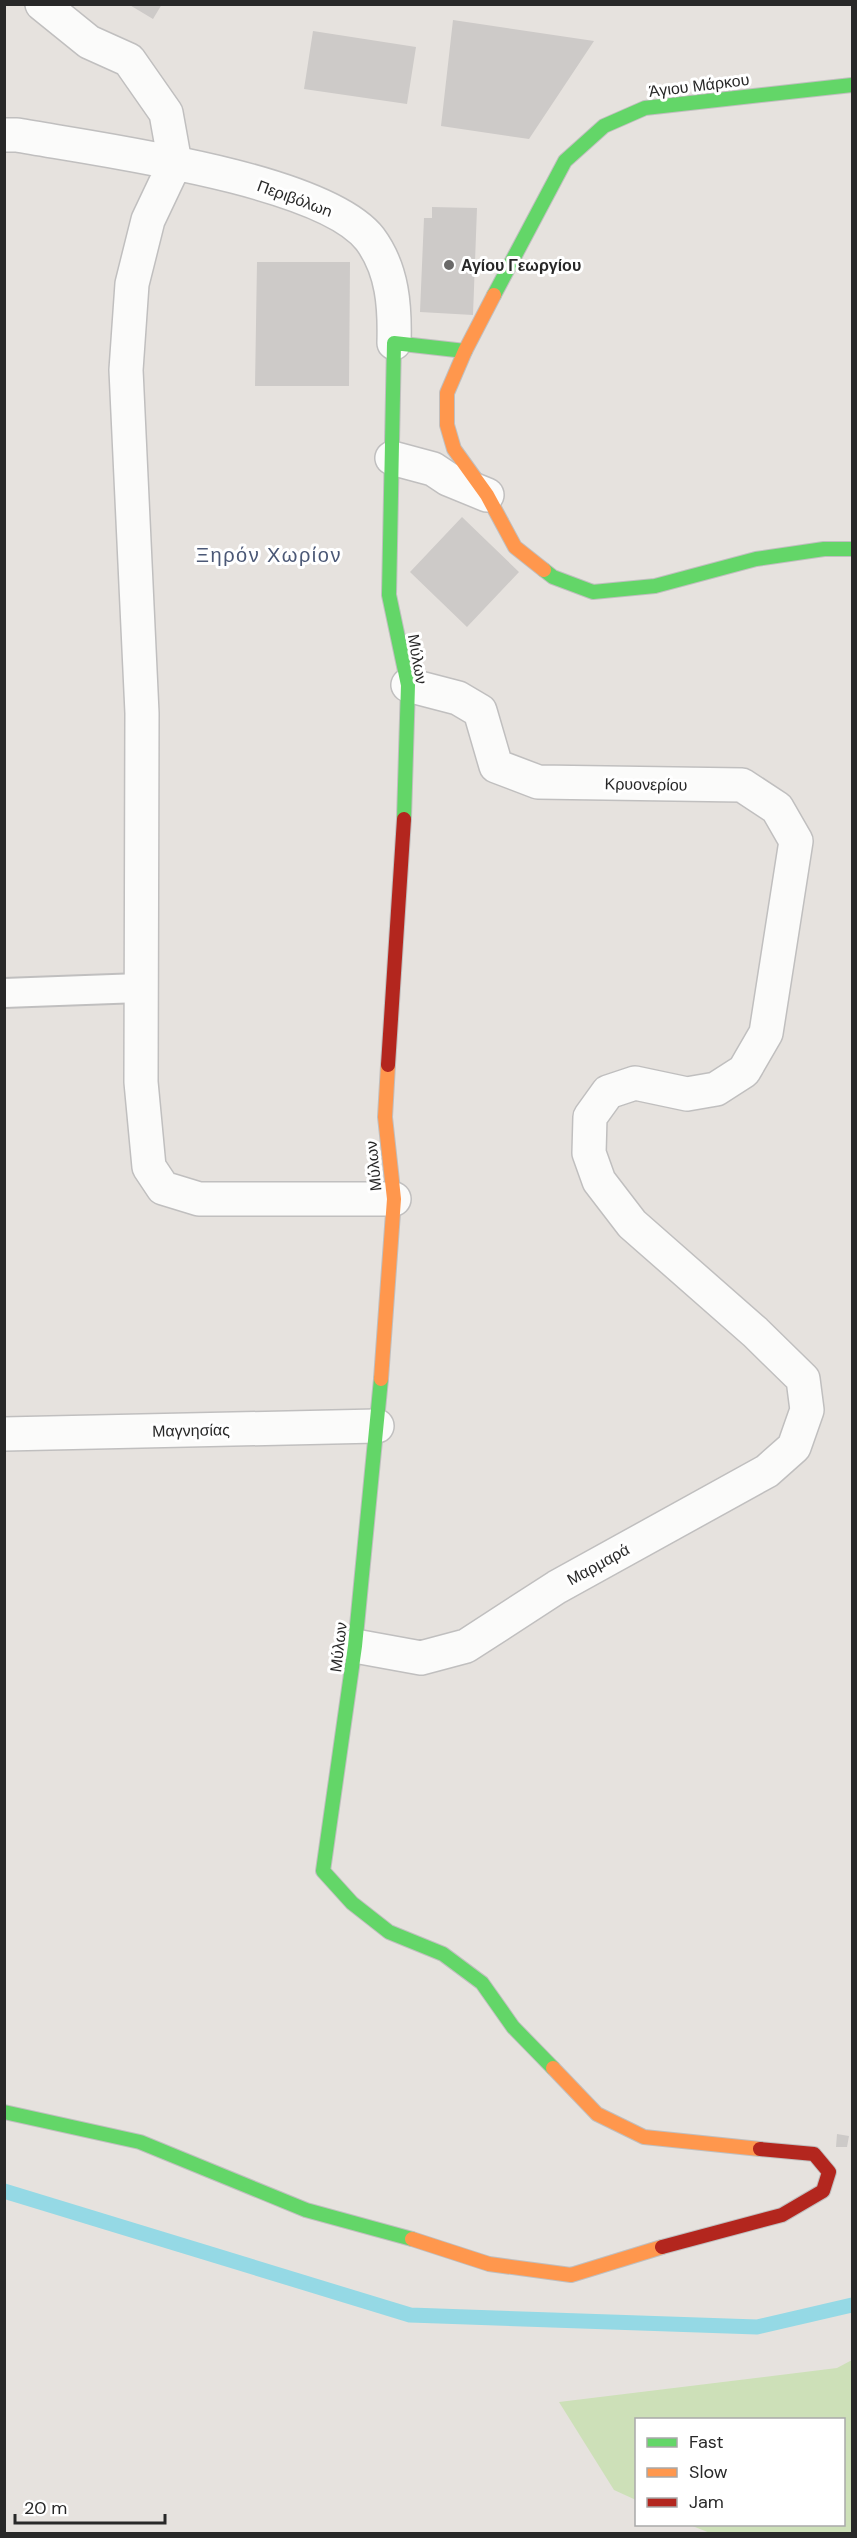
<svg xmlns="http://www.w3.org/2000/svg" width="857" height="2538" viewBox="0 0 857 2538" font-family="'DM Sans',sans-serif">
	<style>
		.green { fill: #cde0b8 }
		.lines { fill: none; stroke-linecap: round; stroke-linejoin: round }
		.stream { stroke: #95d9e5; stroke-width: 15 }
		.building { fill: #cdcac8 }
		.lane-casing { stroke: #c0bfbf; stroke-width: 32 }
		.street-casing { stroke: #c0bfbf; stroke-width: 36 }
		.fast-casing { stroke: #c0bfbf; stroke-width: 16 }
		.slow-casing { stroke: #c0bfbf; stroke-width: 16 }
		.jam-casing { stroke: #c0bfbf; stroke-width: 16 }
		.lane { stroke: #fbfbfa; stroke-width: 28 }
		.street { stroke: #fbfbfa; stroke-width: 33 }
		.fast { stroke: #63d668; stroke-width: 14 }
		.slow { stroke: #ff974d; stroke-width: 14 }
		.jam { stroke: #b3261e; stroke-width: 14 }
		.poi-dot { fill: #6a6968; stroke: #fff; stroke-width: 2 }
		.labels { text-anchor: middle; stroke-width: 6; stroke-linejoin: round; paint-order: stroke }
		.street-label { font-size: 16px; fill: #282828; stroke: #fff }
		.poi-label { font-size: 16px; font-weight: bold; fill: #282828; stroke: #fff; text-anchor: start }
		.quarter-label { font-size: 20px; letter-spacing: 1.5px; fill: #4b5876; stroke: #fff }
	</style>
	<rect width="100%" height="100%" fill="#e6e2de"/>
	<!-- green -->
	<path class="green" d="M852,2360V2533H710L690,2525L844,2524V2420H636V2500L614,2490L559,2402L837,2368Z"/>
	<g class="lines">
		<!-- stream -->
		<path class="stream" d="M4,2191L410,2315L757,2327L852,2305"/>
	</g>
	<!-- building -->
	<path class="building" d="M128,4H162L153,19Z
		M453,20L594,41L529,139L441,126Z
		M313,31L416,47L407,104L304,89Z
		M432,207L477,208L473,315L420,312L424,218H432Z
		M257,262H350L349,386H255Z
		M462,517L519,572L467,627L410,572Z
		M837,2134L849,2136L847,2147H836Z"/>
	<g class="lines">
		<!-- lane casing -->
		<g class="lane-casing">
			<path id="lane" d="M4,993L140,988"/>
		</g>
		<!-- street casing -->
		<g class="street-casing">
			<path id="street" d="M42,4L89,42L129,60L166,113L175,163L148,220L132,284L126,370L142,713L141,1082L149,1167L163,1188L199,1199H394
				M4,135H17C95,149 323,178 370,239C393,270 395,307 394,343
				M392,458L433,469L448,479L487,495
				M4,1434L377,1426
				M355,1646L421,1658L466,1646L557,1587L767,1471L794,1447L807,1410L803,1379L755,1332L632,1224L599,1181L589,1153L590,1117L608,1092L635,1083L687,1094L716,1089L744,1071L766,1033L796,841L777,808L742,785L538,782L496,766L480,711L458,698L408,685"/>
		</g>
		<!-- fast casing -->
		<g class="fast-casing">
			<path id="fast" d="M494,295L565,161L604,126L645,108L852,85
				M544,570L553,577L593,592L655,586L756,559L824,549H852
				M404,819L408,685L389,595L394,343L465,351
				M381,1379L355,1646L323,1871L352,1903L389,1932L443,1954L482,1983L513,2027L553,2068
				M4,2112L140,2142L306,2210L412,2239"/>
		</g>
		<!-- slow casing -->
		<g class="slow-casing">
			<path id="slow" d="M494,295L465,351L447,393V425L454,449L487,495L515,547L544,570
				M381,1379L394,1199L385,1117L388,1065
				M553,2068L597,2114L644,2137L760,2149
				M412,2239L489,2264L571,2275L662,2247"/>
		</g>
		<!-- jam casing -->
		<g class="jam-casing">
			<path id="jam" d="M388,1065L404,819
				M662,2247L782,2215L823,2191L829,2172L814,2154L760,2149"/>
		</g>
		<!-- lane -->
		<use href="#lane" class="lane"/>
		<!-- street -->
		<use href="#street" class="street"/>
		<!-- fast -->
		<use href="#fast" class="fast"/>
		<!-- slow -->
		<use href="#slow" class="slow"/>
		<!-- jam -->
		<use href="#jam" class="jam"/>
	</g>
	<!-- markers -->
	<circle class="poi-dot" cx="449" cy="265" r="6"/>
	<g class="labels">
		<!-- street labels -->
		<g class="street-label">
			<text transform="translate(699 85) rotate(-7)" y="6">Άγιου Μάρκου</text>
			<text transform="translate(295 198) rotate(20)" y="6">Περιβόλωn</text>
			<text transform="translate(418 659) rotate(80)" y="6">Μύλων</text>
			<text transform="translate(646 784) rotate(1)" y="6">Κρυονερίου</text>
			<text transform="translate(373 1166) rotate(-96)" y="6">Μύλων</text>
			<text transform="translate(191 1430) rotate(-1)" y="6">Μαγνησίας</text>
			<text transform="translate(598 1564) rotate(-29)" y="6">Μαρμαρά</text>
			<text transform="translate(338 1647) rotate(-83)" y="6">Μύλων</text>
		</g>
		<!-- poi labels -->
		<g class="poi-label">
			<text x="461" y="271">Αγίου Γεωργίου</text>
		</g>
		<!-- quarter labels -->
		<g class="quarter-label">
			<text x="269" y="562">Ξηρόν Χωρίον</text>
		</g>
	</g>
	<!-- border -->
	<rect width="857" height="2538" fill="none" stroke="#282828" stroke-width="12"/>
	<!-- legend -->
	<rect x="635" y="2418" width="210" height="108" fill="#ffffff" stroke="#a9a9a9" stroke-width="1.5"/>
	<rect x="647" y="2438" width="30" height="9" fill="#63d668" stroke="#a9a9a9" stroke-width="1.5"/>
	<text x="689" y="2448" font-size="18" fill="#282828">Fast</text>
	<rect x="647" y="2468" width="30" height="9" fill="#ff974d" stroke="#a9a9a9" stroke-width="1.5"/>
	<text x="689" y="2478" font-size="18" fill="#282828">Slow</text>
	<rect x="647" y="2498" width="30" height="9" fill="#b3261e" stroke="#a9a9a9" stroke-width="1.5"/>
	<text x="689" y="2508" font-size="18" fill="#282828">Jam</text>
	<!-- scale -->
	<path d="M15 2514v9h150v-9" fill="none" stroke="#282828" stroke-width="3"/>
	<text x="24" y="2514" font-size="18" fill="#282828" stroke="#ffffff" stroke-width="4.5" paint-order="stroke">20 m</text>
</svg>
